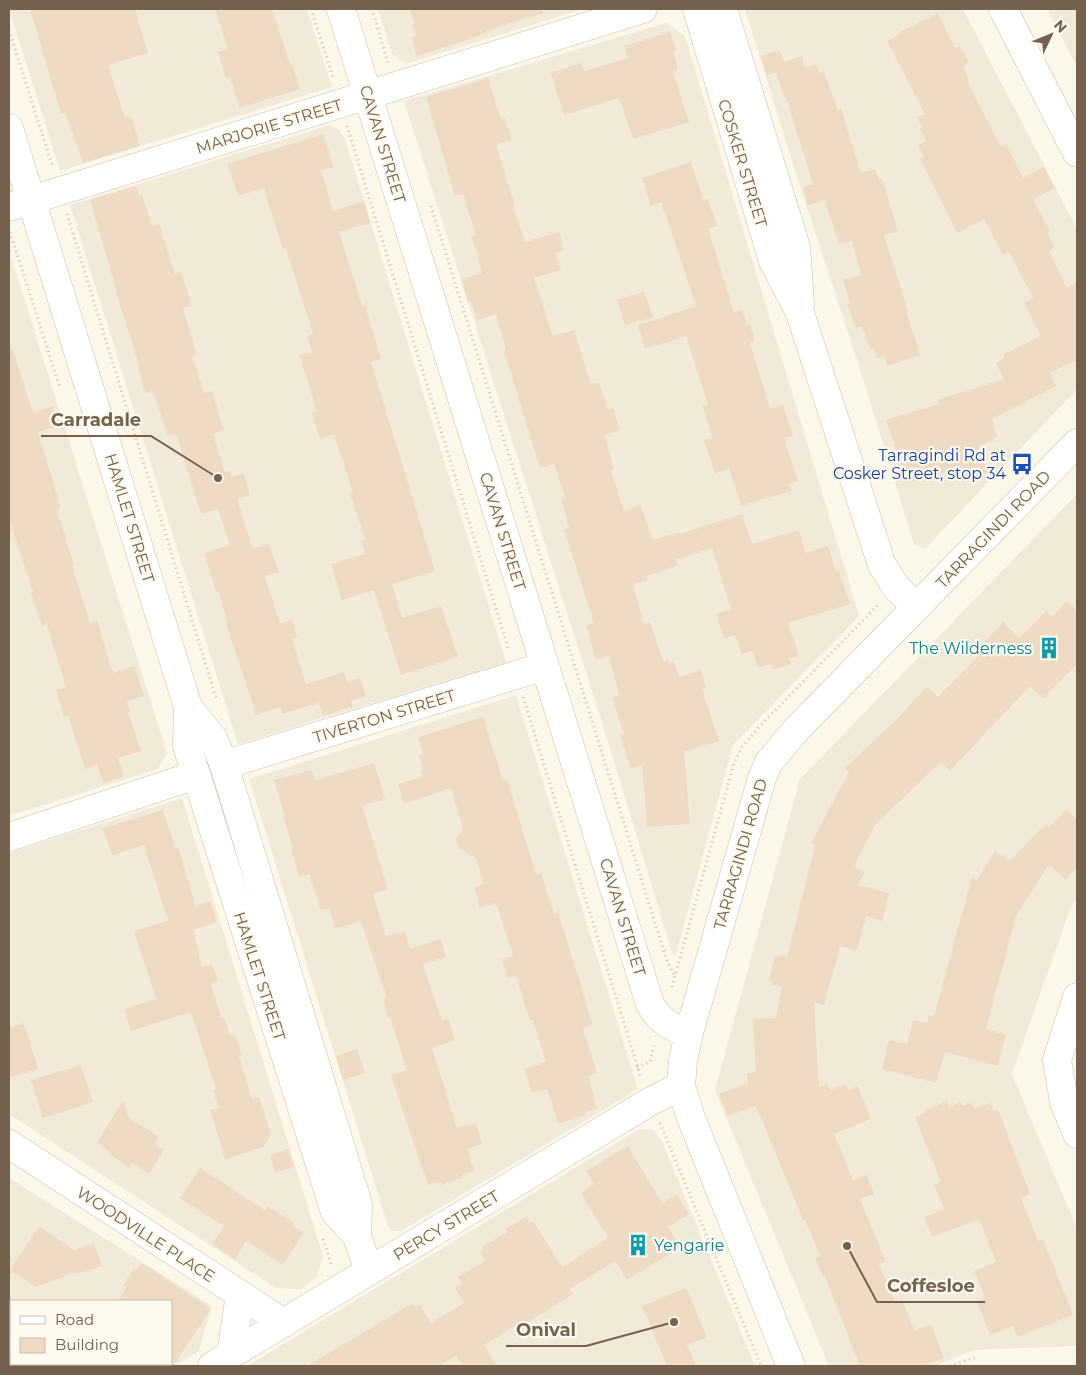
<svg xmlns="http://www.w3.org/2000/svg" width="1086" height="1375" viewBox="0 0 1086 1375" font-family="Montserrat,sans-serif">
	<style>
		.residential { fill: #f2ead8; fill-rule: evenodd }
		.building { fill: #efdbc3 }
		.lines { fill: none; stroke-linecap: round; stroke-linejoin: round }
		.minor-casing { stroke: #cdc0b0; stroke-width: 29 }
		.path { stroke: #d4bea5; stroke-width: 3; stroke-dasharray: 1 4; stroke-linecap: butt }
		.minor { stroke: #fff; stroke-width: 28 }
		.labels { text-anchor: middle; stroke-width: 4.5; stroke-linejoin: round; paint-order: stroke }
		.street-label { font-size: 16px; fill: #74614e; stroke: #fefaf0 }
		.transit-label { font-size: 16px; fill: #164399; stroke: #fefaf0; text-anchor: end }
		.culture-label { font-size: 16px; fill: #0d838f; stroke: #fefaf0; text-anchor: end }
		.leader { fill: none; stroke: #74614e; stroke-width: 2 }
		.callout-dot { fill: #74614e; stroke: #fefaf0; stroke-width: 2 }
		.callout-label { font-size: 18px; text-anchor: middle; font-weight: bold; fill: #74614e; stroke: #fefaf0; stroke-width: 4.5; stroke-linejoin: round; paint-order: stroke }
	</style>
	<rect width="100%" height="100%" fill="#fbf7e9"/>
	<!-- residential -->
	<path class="residential" d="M9,9H307L332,87L60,171Z
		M378,9H583L406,64L392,54Z
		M745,9H963L1077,229V389L925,549L914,544L861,372L797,177Z
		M1047,9H1077V66Z
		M666,23L685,36L859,616L733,745L676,954L673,955L605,732L404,101Z
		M330,125L339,130L345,139L506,662L238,744L70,205Z
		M9,250L167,753L158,769L9,816Z
		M1077,494V899L1071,906L1012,1074L1077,1229V1346L974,1350L934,1366H829L715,1090L800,779Z
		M516,695L638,1089L401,1231H392L388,1226L249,779Z
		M182,798L323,1256L317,1277L301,1289L276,1288L9,1114V853Z
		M645,1129L653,1130L661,1139L755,1366H247L638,1130Z
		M9,1178L212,1306L199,1351L174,1366H9ZM11,1301H171V1364H11Z"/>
	<!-- building -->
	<path class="building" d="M30,9H135L148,53L108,65L125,118L131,116L140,146L83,163L65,112L61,114Z
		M215,9H272L290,65L292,64L300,89L240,108L230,77L226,78L218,52L228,49Z
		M410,9H542L543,13L486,31L487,33L461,42L417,56L411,37L416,36L412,24L414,23Z
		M938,13L955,48L960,46L969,62L963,66L969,80L967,81L1001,147L1006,144L1023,178L1044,167L1055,188L1033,199L1050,232L1048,234L1055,248L1049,251L1067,287L1077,282V360L1050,373L1056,386L992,419L997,436L993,437L994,441L979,446L988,473L963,480L959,468L906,483L886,420L939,404L937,400L1004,379L996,363L1005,358L1003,355L1041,336L1024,303L1033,298L1009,252L1003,255L984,219L957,233L920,159L924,157L918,145L926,141L920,128L922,127L917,117L925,114L887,41L900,34L899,33Z
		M670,32L676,50L673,52L678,70L673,71L689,122L633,139L619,98L564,115L551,73L582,63L584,71L628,58L624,46Z
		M780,50L784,62L802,56L805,68L817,64L819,73L824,71L838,110L841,109L861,173L875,169L879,180L882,178L898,231L884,235L908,311L906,312L920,355L887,366L884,356L877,359L874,348L870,349L862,326L855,328L847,303H850L843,280L861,275L852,241L839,244L825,200L808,205L803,187L813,184L786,97H784L776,73L767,76L761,56Z
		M488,78L501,119L505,118L512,140L496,145L515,206L513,207L525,242L559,232L564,250L555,253L561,270L534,278L553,336L574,330L591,385L599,382L608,410L613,408L620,430L605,435L614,470H611L624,511L641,505L653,540L680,532V534L742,514L752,544L799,530L806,553L828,546L836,571L839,570L850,604L788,623L799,655L789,658L791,664L773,670L771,664L758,668L752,651L742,654L735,635L724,639L716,614L731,609L712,548L676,560L678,565L646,576L648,580L633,585L644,624L650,622L663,661L668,659L669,663L674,662L679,677L701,670L706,688L702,689L719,741L684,752L690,824L647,827L642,765L631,769L620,735L624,734L612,697L619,695L609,656L596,660L586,625L594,623L564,529L569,528L561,499L565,498L554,464L540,468L504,351L506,350L496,314L477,320L471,301L468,302L461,279L482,273L477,257H479L471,236L476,235L463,194L455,196L426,97Z
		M323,134L334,167L321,170L333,211L364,201L370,223L339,232L362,306L365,305L381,359L371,362L435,571L392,584L402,618L441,606L458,657L401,675L374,590L342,600L331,564L365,554L361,541L365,539L350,493H353L334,434L320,439L312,413L317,411L299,355L312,352L307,336L313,334L286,249L283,250L264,188L238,196L227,164Z
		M691,162L703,200L708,199L717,226L708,229L734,312L742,309L747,325L750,324L755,341L750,343L770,409L783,405L793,436L784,438L798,481L789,484L791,491L741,506L729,469L715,473L704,440L712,438L703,406L708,405L686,336L645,349L638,325L696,306L661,202L651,206L642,178Z
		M136,186L139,196L142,195L152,226L159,224L175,274L181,272L192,306L183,308L197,355L192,356L204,393L212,391L224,430L213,434L225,472L230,471L232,477L244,473L250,495L237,499L253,549L269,544L279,572L265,576L280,623L292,619L297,637L292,639L306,684L344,672L347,682L360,678L366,696L351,701L353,706L323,716L319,703L282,714L280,707L256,715L226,624H228L218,591L216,592L204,553L230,545L218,509L201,514L176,434L168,436L153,391L145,393L138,369L140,368L116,293L117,292L90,200Z
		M644,291L653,317L625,325L617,300Z
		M9,350H13L33,413L53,406L59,426L38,432L61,509L57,510L74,565H72L90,623L97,621L113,673L134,666L144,696L127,701L131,712L128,713L141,751L118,758L124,777L103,783L97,765L85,769L68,716L64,717L56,690L66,687L47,625L42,626L31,593L33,592L9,518Z
		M1067,601L1077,611V664L1043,699L1030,686L950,771L941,762L876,824L854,866L865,872L858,885L889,893L882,921L866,916L857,951L840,946L824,1005L814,1002L819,1087L827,1084L830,1090L845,1084L848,1090L858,1086L871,1119L834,1134L853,1180L867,1175L874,1194L860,1199L886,1262L879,1264L895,1302L902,1299L915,1331L931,1324L944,1358L923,1366H860L825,1277H823L815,1258L820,1256L805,1220H803L756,1106L728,1116L719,1094L748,1083L747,1073L756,1072L753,1019L776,1018L782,987L772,984L773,982L769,980L775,956L780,957V955L787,957L815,845L811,843L849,772L845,768L897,719L927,687L938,697L988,646L984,642L1003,622L1019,638L1046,611L1052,617Z
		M483,717L503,780L507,779L536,874L541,873L554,914L558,912L593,1025L583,1028L597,1073L588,1076L597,1109L585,1113L586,1115L558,1124L547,1089L532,1093L524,1069L546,1062L533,1020H530L516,976L508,978L502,959L513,956L498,908L495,903L480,908L474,887L484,884L476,858L459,848L456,839L463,829L451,788L404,804L398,784L422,777L421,770L423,769L419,756L423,755L418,737Z
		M374,763L385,799L362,806L388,889L373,894L386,936L405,931L410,949L441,939L446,957L423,964L442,1021L448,1019L455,1040L432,1048L457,1128L476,1123L482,1144L467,1149L474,1171L462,1175L463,1178L441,1185L440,1182L428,1185L391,1075L407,1070L390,1017H388L383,999L387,998L361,921L335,929L329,908L321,910L309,874L299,877L291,849L293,848L283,816H285L274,780L311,770L315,780Z
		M1067,809L1077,820V867L1065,880L1049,864L1016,916L986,1029L1006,1035L998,1066L945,1052L936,1083L882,1069L889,1040L907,1044L913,1020L927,1023L929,1015L934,1016L972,877L977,880L995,851L1010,861L1046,824L1049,827Z
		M163,810L175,848H178L196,906L210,901L217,922L193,930L202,967L212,964L218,981L211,984L221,1018L224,1017L230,1036L235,1034L242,1055L239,1056L252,1099L259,1097L271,1135L263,1147L225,1159L210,1110L219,1108L213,1090L216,1089L191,1012L131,1031L124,1009L156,999L134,931L168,921L144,845L112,855L103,828Z
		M24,1023L38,1069L9,1078V1028Z
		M357,1049L365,1073L343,1080L336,1056Z
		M81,1065L93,1102L43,1118L31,1080Z
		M123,1100L129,1118L159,1137L155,1144L164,1150L149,1174L132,1163L129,1167L109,1154L110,1152L97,1143Z
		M947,1101L949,1107L961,1102L963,1106L971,1103L974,1109L991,1103L994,1111L998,1109L1030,1194L1021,1198L1038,1241L1043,1239L1073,1315L1017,1337L1013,1326L990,1335L977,1302L985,1298L974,1271L996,1262L979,1219L932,1237L924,1217L944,1209L934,1185L941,1182L915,1117L925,1113V1110Z
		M628,1146L662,1203L677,1195L689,1214L668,1227L681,1247L627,1280L615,1261L570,1289L573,1294L519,1328L517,1325L484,1345L497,1366H463L456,1356L439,1366H307L411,1304V1305L414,1304L415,1307L420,1304L431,1323L464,1303L455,1288L463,1284L458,1277L485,1261L480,1252L484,1250L482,1247L507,1232L506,1229L526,1217L530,1223L533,1221L562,1267L608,1238L581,1193L594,1184L586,1171Z
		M288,1149L294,1167L275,1173L270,1155Z
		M200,1168L265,1210L268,1206L294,1223L292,1225L304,1232L283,1265L246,1241L235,1259L212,1244L224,1226L180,1198Z
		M39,1226L74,1250L94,1243L102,1266L76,1274L75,1272L36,1287L10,1270Z
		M142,1263L211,1309L173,1366H171V1301H118L126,1288L123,1286L134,1268L137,1270Z
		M686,1288L707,1337L687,1345L696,1366H667L642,1306Z"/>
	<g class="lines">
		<!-- minor casing -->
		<g class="minor-casing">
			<path id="minor" d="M341,9L650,1004C659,1021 671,1027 689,1033
				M697,9L773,261L800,313L882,565L896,587L916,607
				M723,9L796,247L800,304
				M1003,9L1077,153
				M9,128L188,707L187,746L335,1212L357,1236
				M9,207L643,9
				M188,707L213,738L224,765L358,1204L357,1236L369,1271
				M224,765L545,666
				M9,837L196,775
				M1077,997L1057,1060L1064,1102L1077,1134
				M9,1144L284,1323
				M231,1355L240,1294
				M212,1366L651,1101L681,1086
				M791,1366L691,1118L681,1086L683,1061L689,1033L762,778L769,762L796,730L1077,443"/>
		</g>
		<!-- path -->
		<path class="path" d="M311,9L334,80
			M372,9L388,63
			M9,30L53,168
			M347,126L509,651
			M431,206L667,961L675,976
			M67,214L217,701
			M10,232L60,388
			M523,697L641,1078
			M672,987L734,763L742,747L760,726L879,604
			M637,1067L650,1062L654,1046
			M660,1123L761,1366
			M323,1239L331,1264
			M950,1366L977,1357"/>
		<!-- minor -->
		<use href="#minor" class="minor"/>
	</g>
	<!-- icons -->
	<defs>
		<g id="bus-bare" transform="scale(1.725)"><path d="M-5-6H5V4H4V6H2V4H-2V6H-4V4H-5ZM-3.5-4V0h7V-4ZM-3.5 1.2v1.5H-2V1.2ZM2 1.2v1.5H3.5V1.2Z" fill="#1a4fb4" stroke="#fefaf0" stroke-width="2.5" paint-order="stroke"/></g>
		<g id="building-bare" transform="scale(1.725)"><path d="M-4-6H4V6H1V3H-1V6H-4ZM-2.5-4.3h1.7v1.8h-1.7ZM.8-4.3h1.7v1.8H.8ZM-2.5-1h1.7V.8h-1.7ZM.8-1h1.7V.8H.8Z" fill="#0f9aa8" stroke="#fefaf0" stroke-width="2.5" paint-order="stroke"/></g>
	</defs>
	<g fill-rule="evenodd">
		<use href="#bus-bare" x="1022" y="464"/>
		<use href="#building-bare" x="1049" y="648"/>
		<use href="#building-bare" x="638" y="1245"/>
	</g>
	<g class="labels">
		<!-- street labels -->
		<g class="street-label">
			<text transform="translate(269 126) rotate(-17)" y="6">MARJORIE STREET</text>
			<text transform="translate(383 144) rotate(73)" y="6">CAVAN STREET</text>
			<text transform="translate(743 163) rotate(73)" y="6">COSKER STREET</text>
			<text transform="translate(130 518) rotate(73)" y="6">HAMLET STREET</text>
			<text transform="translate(993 529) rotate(-46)" y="6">TARRAGINDI ROAD</text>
			<text transform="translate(503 531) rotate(73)" y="6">CAVAN STREET</text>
			<text transform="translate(384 716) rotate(-17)" y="6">TIVERTON STREET</text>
			<text transform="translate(740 854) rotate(-74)" y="6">TARRAGINDI ROAD</text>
			<text transform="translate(623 917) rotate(73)" y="6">CAVAN STREET</text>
			<text transform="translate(260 976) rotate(72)" y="6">HAMLET STREET</text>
			<text transform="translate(446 1225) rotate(-31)" y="6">PERCY STREET</text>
			<text transform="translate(146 1234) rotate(33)" y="6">WOODVILLE PLACE</text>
		</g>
		<!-- transit labels -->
		<g class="transit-label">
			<text x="1006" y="461">Tarragindi Rd at<tspan x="1006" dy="18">Cosker Street, stop 34</tspan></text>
		</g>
		<!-- culture labels -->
		<g class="culture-label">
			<text x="1032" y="654">The Wilderness</text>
			<text x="654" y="1251" text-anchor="start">Yengarie</text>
		</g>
	</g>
	<!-- callouts -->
	<path class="leader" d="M218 478L151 436H41M847 1246L877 1302H985M674 1322L586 1346H506"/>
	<g class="callout-dot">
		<circle cx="218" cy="478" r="5"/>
		<circle cx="847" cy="1246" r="5"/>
		<circle cx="674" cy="1322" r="5"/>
	</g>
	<g class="callout-label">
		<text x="96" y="426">Carradale</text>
		<text x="931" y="1292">Coffesloe</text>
		<text x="546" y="1336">Onival</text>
	</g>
	<!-- border -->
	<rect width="1086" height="1375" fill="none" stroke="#74614e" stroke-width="20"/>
	<!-- legend -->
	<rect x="10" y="1300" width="162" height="65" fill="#fefaf0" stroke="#c7bdaf"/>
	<rect x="20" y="1316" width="25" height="8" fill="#ffffff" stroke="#c7bdaf"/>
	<text x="55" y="1325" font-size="15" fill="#74614e">Road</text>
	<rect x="20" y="1338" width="25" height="15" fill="#efdbc3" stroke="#c7bdaf"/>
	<text x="55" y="1350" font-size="15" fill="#74614e">Building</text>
	<!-- north arrow -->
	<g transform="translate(1051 35) rotate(47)" stroke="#fefaf0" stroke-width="4" paint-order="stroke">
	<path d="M0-4L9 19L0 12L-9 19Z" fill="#74614e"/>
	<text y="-8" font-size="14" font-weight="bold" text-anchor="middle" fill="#74614e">N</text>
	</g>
</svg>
